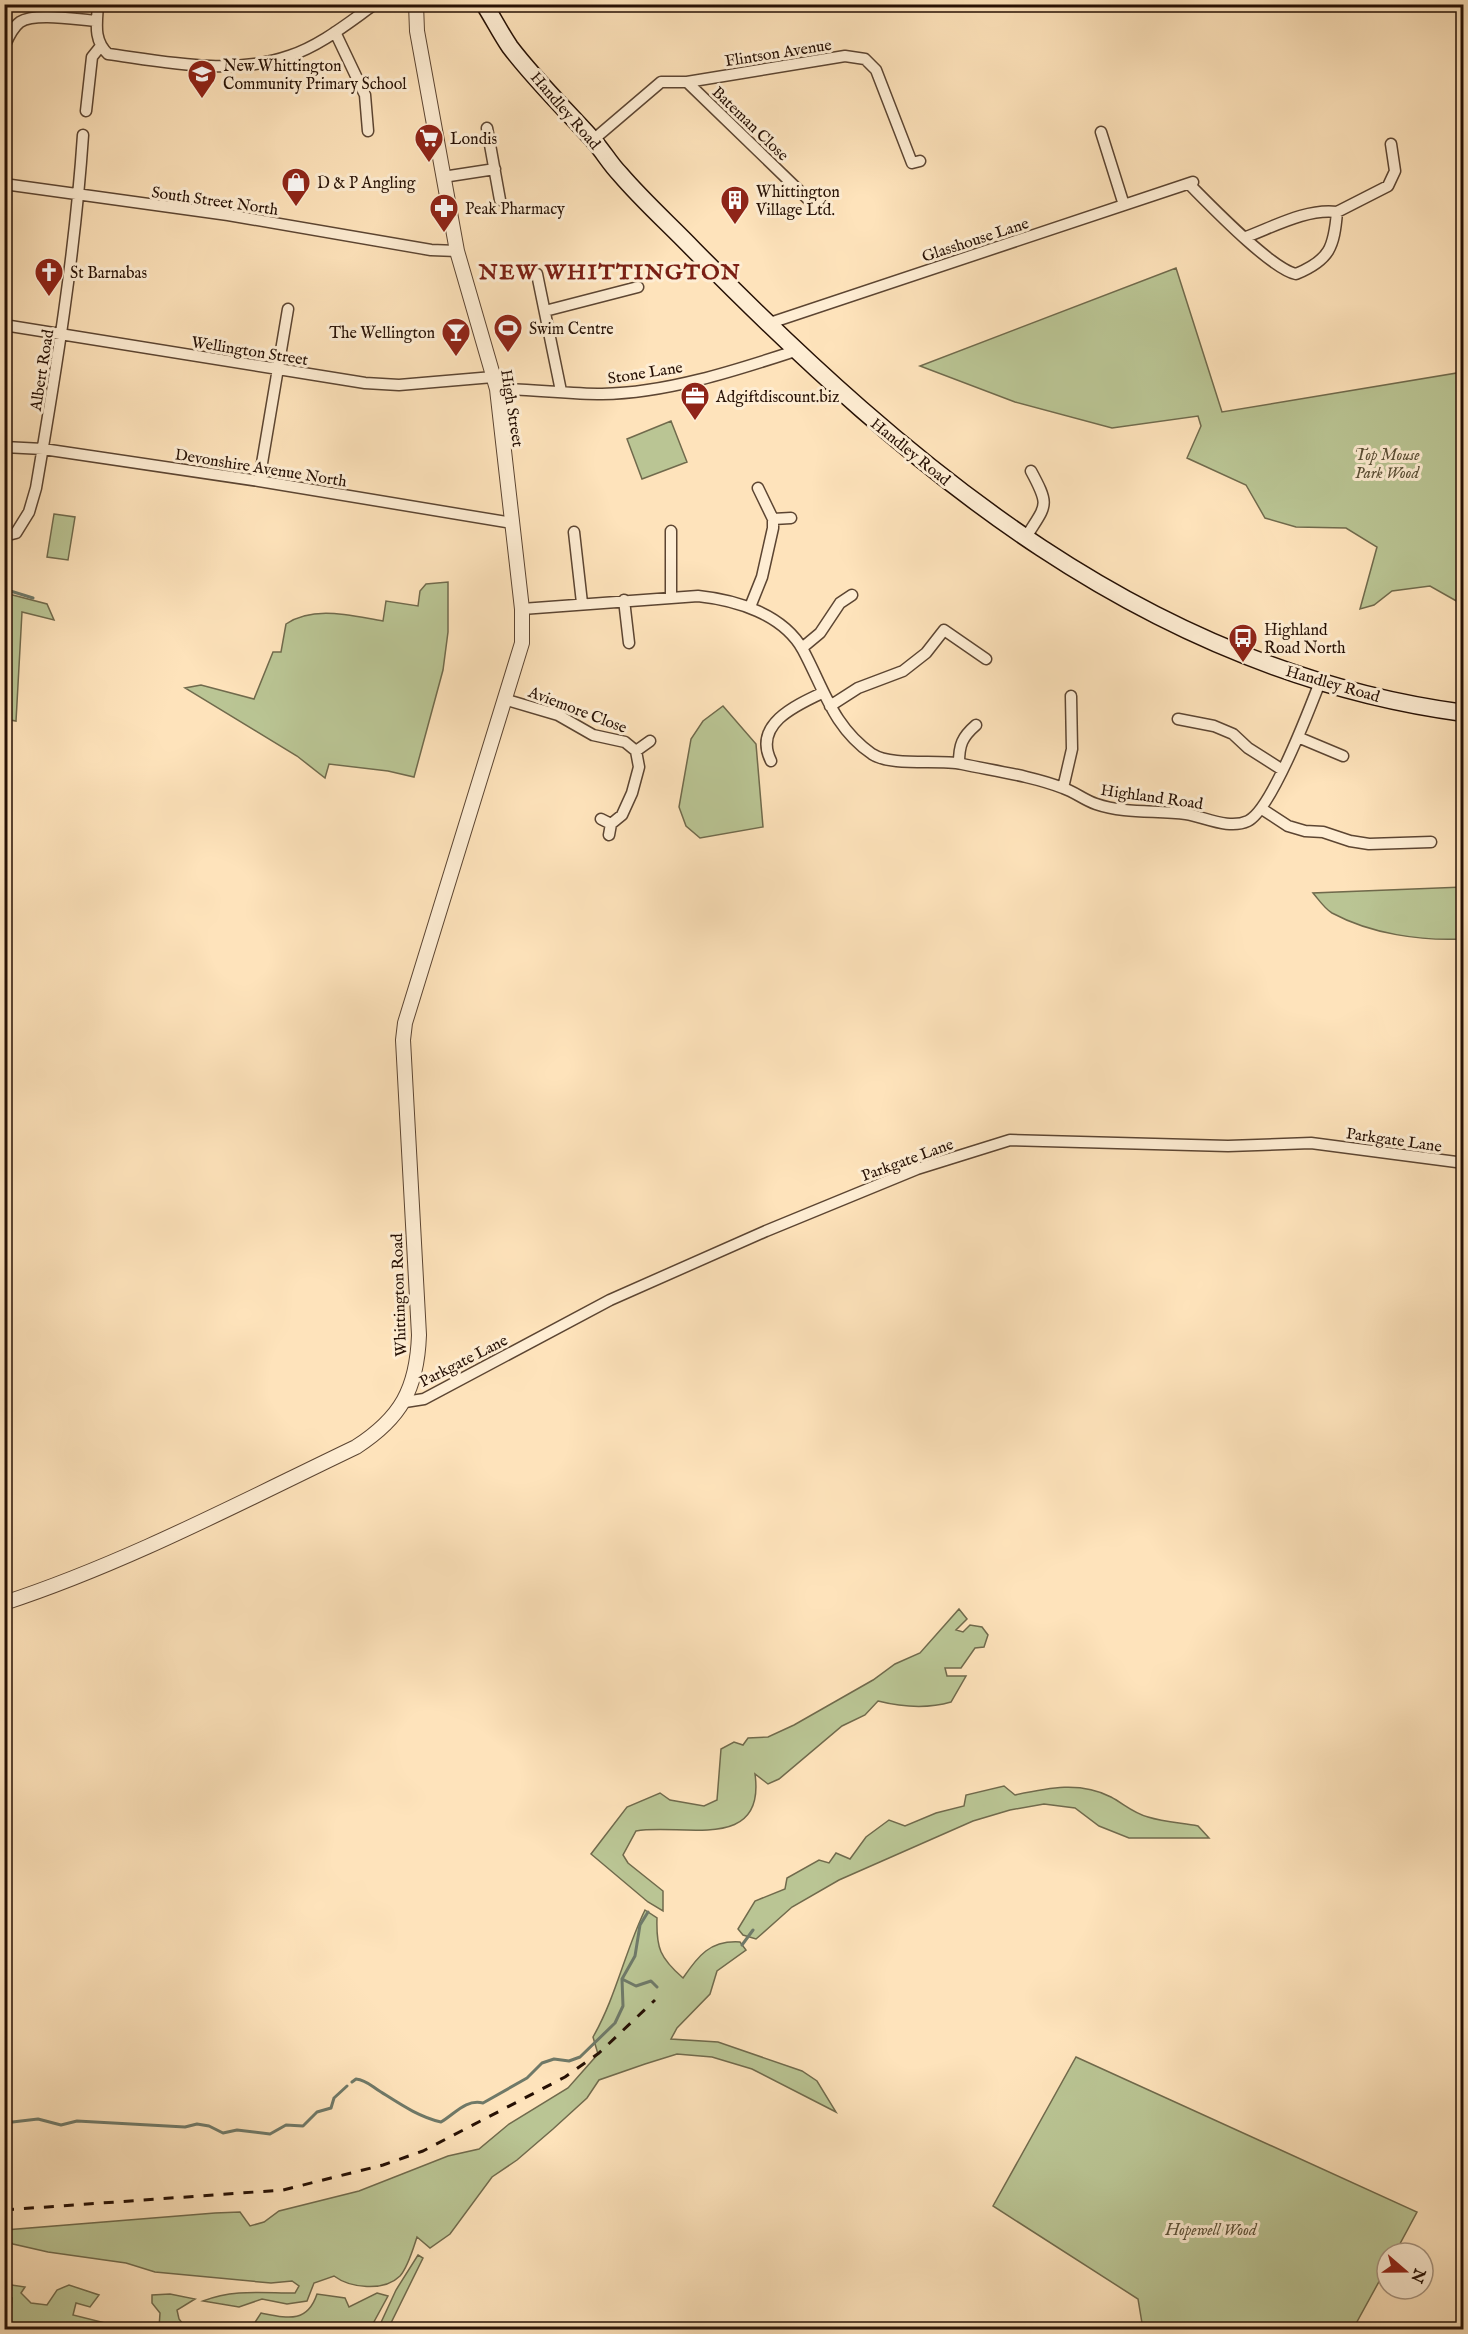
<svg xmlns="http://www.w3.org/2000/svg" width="1468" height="2334" viewBox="0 0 1468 2334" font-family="'IM FELL English',serif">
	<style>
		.green { fill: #bac594; stroke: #706a4c; stroke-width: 1.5 }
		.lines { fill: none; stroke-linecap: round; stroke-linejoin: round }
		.stream { stroke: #6f7968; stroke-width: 3 }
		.minor-casing { stroke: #5c4532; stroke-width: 13 }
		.tertiary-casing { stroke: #5c4532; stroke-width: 16 }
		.secondary-casing { stroke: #261004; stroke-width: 19 }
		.minor { stroke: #feedd3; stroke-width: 10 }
		.tertiary { stroke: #feedd3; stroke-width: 14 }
		.secondary { stroke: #feedd3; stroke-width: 16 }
		.rail { stroke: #261004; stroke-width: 3; stroke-dasharray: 10 10; stroke-linecap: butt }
		.labels { text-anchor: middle; stroke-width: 6; stroke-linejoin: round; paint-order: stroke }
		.street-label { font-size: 16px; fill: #261004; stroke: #feedd3 }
		.poi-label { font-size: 16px; fill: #261004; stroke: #feedd3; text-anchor: start }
		.park-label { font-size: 16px; font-style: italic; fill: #5a4f36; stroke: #feedd3 }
		.district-label { font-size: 22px; font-weight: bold; letter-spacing: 1.5px; fill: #7a1f14; stroke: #feedd3 }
	</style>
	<rect width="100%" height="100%" fill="#fee3bb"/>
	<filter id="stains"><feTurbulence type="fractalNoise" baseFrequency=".00333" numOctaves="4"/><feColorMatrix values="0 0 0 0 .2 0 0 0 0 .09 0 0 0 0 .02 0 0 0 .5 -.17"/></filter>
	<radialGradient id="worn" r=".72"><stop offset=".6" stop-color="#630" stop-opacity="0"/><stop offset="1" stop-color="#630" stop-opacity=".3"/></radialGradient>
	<!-- green -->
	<path class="green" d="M1176,268L1222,412L1463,372V601L1460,603L1430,586L1392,591L1374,605L1360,609L1377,547L1346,528L1296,527L1265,518L1246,485L1187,458L1201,426L1198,416L1112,428L1015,402L920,366Z
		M671,421L687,462L642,479L627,439Z
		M54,514L75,517L68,560L47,557Z
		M448,582V632L443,670L414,777L388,771L329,764L325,778L297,756L185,688L201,685L254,699L273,652H281L286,624C314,605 352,616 383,621L386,601L418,606L420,591L426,584Z
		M5,593L47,604L54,620L22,612L16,721L5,719Z
		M723,706L756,744L763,827L700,838L686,826L679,807L691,739L703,721Z
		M1463,887V939C1421,941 1371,934 1332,913C1325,909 1319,900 1313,893Z
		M959,1609L967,1619L956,1630L963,1632L970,1625L982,1627L988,1635L984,1647L975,1648L961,1668H945L947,1676H966L951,1702C927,1709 902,1707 878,1701L865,1715L842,1726L779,1779L768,1784L755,1774C766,1853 681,1823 636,1831L623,1855L628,1863L663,1891V1911L648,1902L591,1854L627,1807L660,1793L670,1800L704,1806L717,1800L721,1749L734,1742L743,1745L748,1738L768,1737L794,1725L873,1680L895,1664L920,1653Z
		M1004,1786L1015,1795C1048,1788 1080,1781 1111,1797C1124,1804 1133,1813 1148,1817C1164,1822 1182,1823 1198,1826L1209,1838H1129L1099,1826L1075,1808L1044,1804L1010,1810L973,1821L839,1880L792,1907L756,1939L743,1935L738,1929L755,1901L785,1889L787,1878L819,1860L829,1863L836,1853L850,1859L866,1837L889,1820L905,1826L936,1813L964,1806L966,1795Z
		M645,1910L657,1918C656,1948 660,1958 683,1978C698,1956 710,1940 740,1942L746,1950L717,1971L710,1994L677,2028L671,2039L718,2042L802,2071L817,2081L836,2112L752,2069L712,2057L677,2054L645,2064L599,2080L587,2098L553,2129L517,2160L492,2177L450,2234L430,2248L417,2237C413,2249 408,2267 400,2276C384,2292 350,2288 334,2276L314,2283L307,2301L287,2304L262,2299L239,2307L203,2301C234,2289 262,2293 295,2293L299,2286L292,2281L271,2283L155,2272L126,2263L48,2252L13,2244L5,2237V2230L215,2213L240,2212L250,2226L264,2222L279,2211L359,2191L448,2156L479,2149L509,2124L568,2088L598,2054L593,2037C616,1997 625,1951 645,1910Z
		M1076,2057L1417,2212L1395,2253H1387V2267L1353,2329H1143L1138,2299L993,2206Z
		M418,2255L423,2258L388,2329H378L396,2290Z
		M5,2284L25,2287L21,2293L31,2303L47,2305L57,2290L69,2285L99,2295L90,2307L76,2303L73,2315L121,2327L159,2328L160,2313L152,2303V2295L170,2294L195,2299L177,2310L179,2319L187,2329H5V2317L11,2315L12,2298L5,2297Z
		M377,2293L388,2296L370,2329H242L254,2324L261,2313C287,2318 307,2324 317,2294L345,2298L349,2307Z"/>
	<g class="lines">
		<!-- stream -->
		<path class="stream" d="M4,589L33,598
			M742,1945L753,1930
			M622,1979L636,1986L651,1981L657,1987
			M352,2082L356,2079C367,2080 372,2087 381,2092C400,2104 419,2117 441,2122C455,2114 465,2099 483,2103L527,2078L542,2063L554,2059L569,2061L580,2057L615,2023L623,2006L622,1979L635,1956L640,1925L648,1912
			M4,2123L38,2119L61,2125L77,2121L185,2127L197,2124L209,2126L223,2133L237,2130L270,2134L286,2125L303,2126L317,2112L331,2108L334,2098L347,2086"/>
		<!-- minor casing -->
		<g class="minor-casing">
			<path id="minor" d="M98,4C97,23 93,40 108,54C166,62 232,76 289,56C320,46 348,23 375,4
				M335,32L365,95L368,131
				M4,47C8,38 12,28 20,22C35,12 79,20 97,21
				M687,82L814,205L820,199
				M86,111L92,57L100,47
				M487,128L500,200
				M1101,132L1124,205
				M593,140L661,82H687L845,56L865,59L876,70L912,163L920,161
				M443,177L495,169
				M4,184L228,215L431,250L457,251
				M1189,184C1209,204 1271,269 1296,274C1330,260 1334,247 1337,212L1388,186L1395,171L1391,144
				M1246,237C1273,227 1307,208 1337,212
				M537,274L561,391
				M545,311L638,287
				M767,324L1193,182
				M4,325L365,383L399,385L493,377
				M497,389C532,389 567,394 602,394C666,393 734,371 795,351
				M4,447L43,449L259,481L512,523
				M259,481L288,309
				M773,519L791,518
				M671,531V598
				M574,532L582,603
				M4,536L16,533L29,512L36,488C56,371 75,254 83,135
				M1025,539C1046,504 1051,508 1031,471
				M624,600L629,643
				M750,607L762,577L773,528V519L758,488
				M522,609L698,596C736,600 783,614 803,650C824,689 833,727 872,754C892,767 938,759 962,764C995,771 1032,776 1063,788C1075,792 1084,800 1096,804C1125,814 1156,810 1186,814C1205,817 1229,830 1248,821C1271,810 1310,708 1320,682
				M802,648L820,633L840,603L852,595
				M507,700L558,715L593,735L625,742L636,751L639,767L632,793L622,815L611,824
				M830,706L858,688L903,671L926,653L944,630L986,659
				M1178,719L1214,726L1233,734L1248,748L1281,769
				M1300,738L1343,756
				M636,751L650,741
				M771,761C753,725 794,706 822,693
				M959,763C959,745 962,737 976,725
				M1063,788L1072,749L1071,696
				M1262,809L1288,826L1305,831L1323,832L1350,841L1369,844L1431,842
				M601,819L611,824L609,835
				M405,1402L424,1399L610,1300L766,1231L917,1169L1010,1140L1228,1146L1311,1143L1464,1163"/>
		</g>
		<!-- tertiary casing -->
		<g class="tertiary-casing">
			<path id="tertiary" d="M4,1603C126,1563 241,1502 356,1447C401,1418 417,1389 419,1335L403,1040L405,1023L522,643V609L497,389L457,251L417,31L416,4"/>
		</g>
		<!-- secondary casing -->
		<g class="secondary-casing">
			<path id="secondary" d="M484,4C493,18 501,34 510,47C535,80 566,110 593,140C603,151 610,164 620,174C643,201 670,225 694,250C910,469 1147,671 1464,713"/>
		</g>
		<!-- minor -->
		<use href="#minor" class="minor"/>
		<!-- tertiary -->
		<use href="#tertiary" class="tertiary"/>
		<!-- secondary -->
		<use href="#secondary" class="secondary"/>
		<!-- rail -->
		<path class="rail" d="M4,2210L283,2190L383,2165L423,2151L565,2077L599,2053L655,2000"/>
	</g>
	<!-- icons -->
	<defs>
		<g id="school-pin" transform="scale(1.5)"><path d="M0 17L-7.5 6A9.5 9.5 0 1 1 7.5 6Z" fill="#8f2418" stroke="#feedd3"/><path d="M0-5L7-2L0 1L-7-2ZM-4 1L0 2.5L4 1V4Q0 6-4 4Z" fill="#fff"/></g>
		<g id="supermarket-pin" transform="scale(1.5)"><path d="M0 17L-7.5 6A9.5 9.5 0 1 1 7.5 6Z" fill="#8f2418" stroke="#feedd3"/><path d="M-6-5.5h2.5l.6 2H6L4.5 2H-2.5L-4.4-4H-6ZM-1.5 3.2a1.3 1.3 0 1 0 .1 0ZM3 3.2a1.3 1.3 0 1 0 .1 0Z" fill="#fff"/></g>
		<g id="shop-pin" transform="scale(1.5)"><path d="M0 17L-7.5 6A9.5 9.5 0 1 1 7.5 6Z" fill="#8f2418" stroke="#feedd3"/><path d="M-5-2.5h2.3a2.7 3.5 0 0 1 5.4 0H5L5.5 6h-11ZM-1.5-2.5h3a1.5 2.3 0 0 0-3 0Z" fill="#fff"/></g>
		<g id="building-pin" transform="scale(1.5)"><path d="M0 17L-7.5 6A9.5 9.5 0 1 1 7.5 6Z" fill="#8f2418" stroke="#feedd3"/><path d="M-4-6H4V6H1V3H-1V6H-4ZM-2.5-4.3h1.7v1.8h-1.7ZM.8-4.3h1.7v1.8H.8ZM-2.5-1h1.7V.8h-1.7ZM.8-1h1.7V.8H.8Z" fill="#fff"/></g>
		<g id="pharmacy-pin" transform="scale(1.5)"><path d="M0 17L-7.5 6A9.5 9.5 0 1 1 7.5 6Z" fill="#8f2418" stroke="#feedd3"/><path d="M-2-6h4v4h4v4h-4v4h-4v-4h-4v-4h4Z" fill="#fff"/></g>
		<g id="church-pin" transform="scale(1.5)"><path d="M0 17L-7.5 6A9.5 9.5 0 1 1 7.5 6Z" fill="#8f2418" stroke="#feedd3"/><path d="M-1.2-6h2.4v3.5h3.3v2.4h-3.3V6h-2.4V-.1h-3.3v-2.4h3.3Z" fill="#fff"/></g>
		<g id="stadium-pin" transform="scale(1.5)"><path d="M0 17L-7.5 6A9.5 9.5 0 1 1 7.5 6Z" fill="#8f2418" stroke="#feedd3"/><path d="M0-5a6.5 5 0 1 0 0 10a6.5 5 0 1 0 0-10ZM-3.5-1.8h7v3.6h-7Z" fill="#fff"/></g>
		<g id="bar-pin" transform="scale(1.5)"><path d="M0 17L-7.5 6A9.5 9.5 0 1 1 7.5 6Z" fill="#8f2418" stroke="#feedd3"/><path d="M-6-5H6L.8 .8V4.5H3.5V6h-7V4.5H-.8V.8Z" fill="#fff"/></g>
		<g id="office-pin" transform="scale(1.5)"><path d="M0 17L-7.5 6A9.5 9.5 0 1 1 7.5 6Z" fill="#8f2418" stroke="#feedd3"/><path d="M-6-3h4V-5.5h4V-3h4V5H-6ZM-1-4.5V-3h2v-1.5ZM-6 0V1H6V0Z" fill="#fff"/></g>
		<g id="bus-pin" transform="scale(1.5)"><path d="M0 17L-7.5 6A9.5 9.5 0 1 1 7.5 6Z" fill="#8f2418" stroke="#feedd3"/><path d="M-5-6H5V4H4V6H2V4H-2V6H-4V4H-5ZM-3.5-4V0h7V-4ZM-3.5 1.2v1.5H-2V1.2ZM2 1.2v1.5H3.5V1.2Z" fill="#fff"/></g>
	</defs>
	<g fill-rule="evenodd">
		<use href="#school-pin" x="202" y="74"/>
		<use href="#supermarket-pin" x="429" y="138"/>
		<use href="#shop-pin" x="296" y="182"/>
		<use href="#building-pin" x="735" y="200"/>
		<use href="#pharmacy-pin" x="444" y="208"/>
		<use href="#church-pin" x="49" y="272"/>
		<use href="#stadium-pin" x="508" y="328"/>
		<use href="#bar-pin" x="456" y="332"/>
		<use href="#office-pin" x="695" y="396"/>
		<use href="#bus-pin" x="1243" y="638"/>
	</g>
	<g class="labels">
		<!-- street labels -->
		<g class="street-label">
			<text transform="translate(778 52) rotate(-9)" y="6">Flintson Avenue</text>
			<text transform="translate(566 110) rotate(49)" y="6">Handley Road</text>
			<text transform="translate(751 123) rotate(44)" y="6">Bateman Close</text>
			<text transform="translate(215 200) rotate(8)" y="6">South Street North</text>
			<text transform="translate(975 239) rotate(-18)" y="6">Glasshouse Lane</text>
			<text transform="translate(250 350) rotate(9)" y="6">Wellington Street</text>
			<text transform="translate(41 370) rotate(-81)" y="6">Albert Road</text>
			<text transform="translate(645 372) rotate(-9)" y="6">Stone Lane</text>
			<text transform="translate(513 408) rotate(81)" y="6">High Street</text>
			<text transform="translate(911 451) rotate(39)" y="6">Handley Road</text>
			<text transform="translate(261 467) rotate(9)" y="6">Devonshire Avenue North</text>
			<text transform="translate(1333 683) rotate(16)" y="6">Handley Road</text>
			<text transform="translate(578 709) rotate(21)" y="6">Aviemore Close</text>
			<text transform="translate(1152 796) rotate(8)" y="6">Highland Road</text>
			<text transform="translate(1394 1139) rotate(8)" y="6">Parkgate Lane</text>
			<text transform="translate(907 1159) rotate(-20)" y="6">Parkgate Lane</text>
			<text transform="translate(398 1295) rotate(-92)" y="6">Whittington Road</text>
			<text transform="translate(463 1360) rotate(-27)" y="6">Parkgate Lane</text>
		</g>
		<!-- poi labels -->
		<g class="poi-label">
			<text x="223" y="71">New Whittington<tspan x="223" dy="18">Community Primary School</tspan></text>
			<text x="450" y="144">Londis</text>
			<text x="317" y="188">D &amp; P Angling</text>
			<text x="756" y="197">Whittington<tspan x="756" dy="18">Village Ltd.</tspan></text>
			<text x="465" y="214">Peak Pharmacy</text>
			<text x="70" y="278">St Barnabas</text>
			<text x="529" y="334">Swim Centre</text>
			<text x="435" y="338" text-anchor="end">The Wellington</text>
			<text x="716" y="402">Adgiftdiscount.biz</text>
			<text x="1264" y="635">Highland<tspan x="1264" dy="18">Road North</tspan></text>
		</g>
		<!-- park labels -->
		<g class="park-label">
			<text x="1387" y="460">Top Mouse<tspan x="1387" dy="18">Park Wood</tspan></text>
			<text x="1211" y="2235">Hopewell Wood</text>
		</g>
		<!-- district labels -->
		<g class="district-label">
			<text x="610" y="279">NEW WHITTINGTON</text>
		</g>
	</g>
	<!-- margin -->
	<rect width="1468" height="2334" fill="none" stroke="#fee3bb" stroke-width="24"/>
	<rect x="6" y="6" width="1456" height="2322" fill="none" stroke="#261004" stroke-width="3"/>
	<rect x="12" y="12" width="1444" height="2310" fill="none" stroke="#261004" stroke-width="1.5"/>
	<!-- north arrow -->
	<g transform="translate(1405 2271) rotate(110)"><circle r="28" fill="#feedd3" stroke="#a89580" stroke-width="1.5"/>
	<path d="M0-4.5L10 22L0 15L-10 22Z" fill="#8f2418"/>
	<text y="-9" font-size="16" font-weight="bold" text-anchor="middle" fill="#261004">N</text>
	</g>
	<rect width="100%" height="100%" filter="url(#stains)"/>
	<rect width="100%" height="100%" fill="url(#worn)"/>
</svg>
